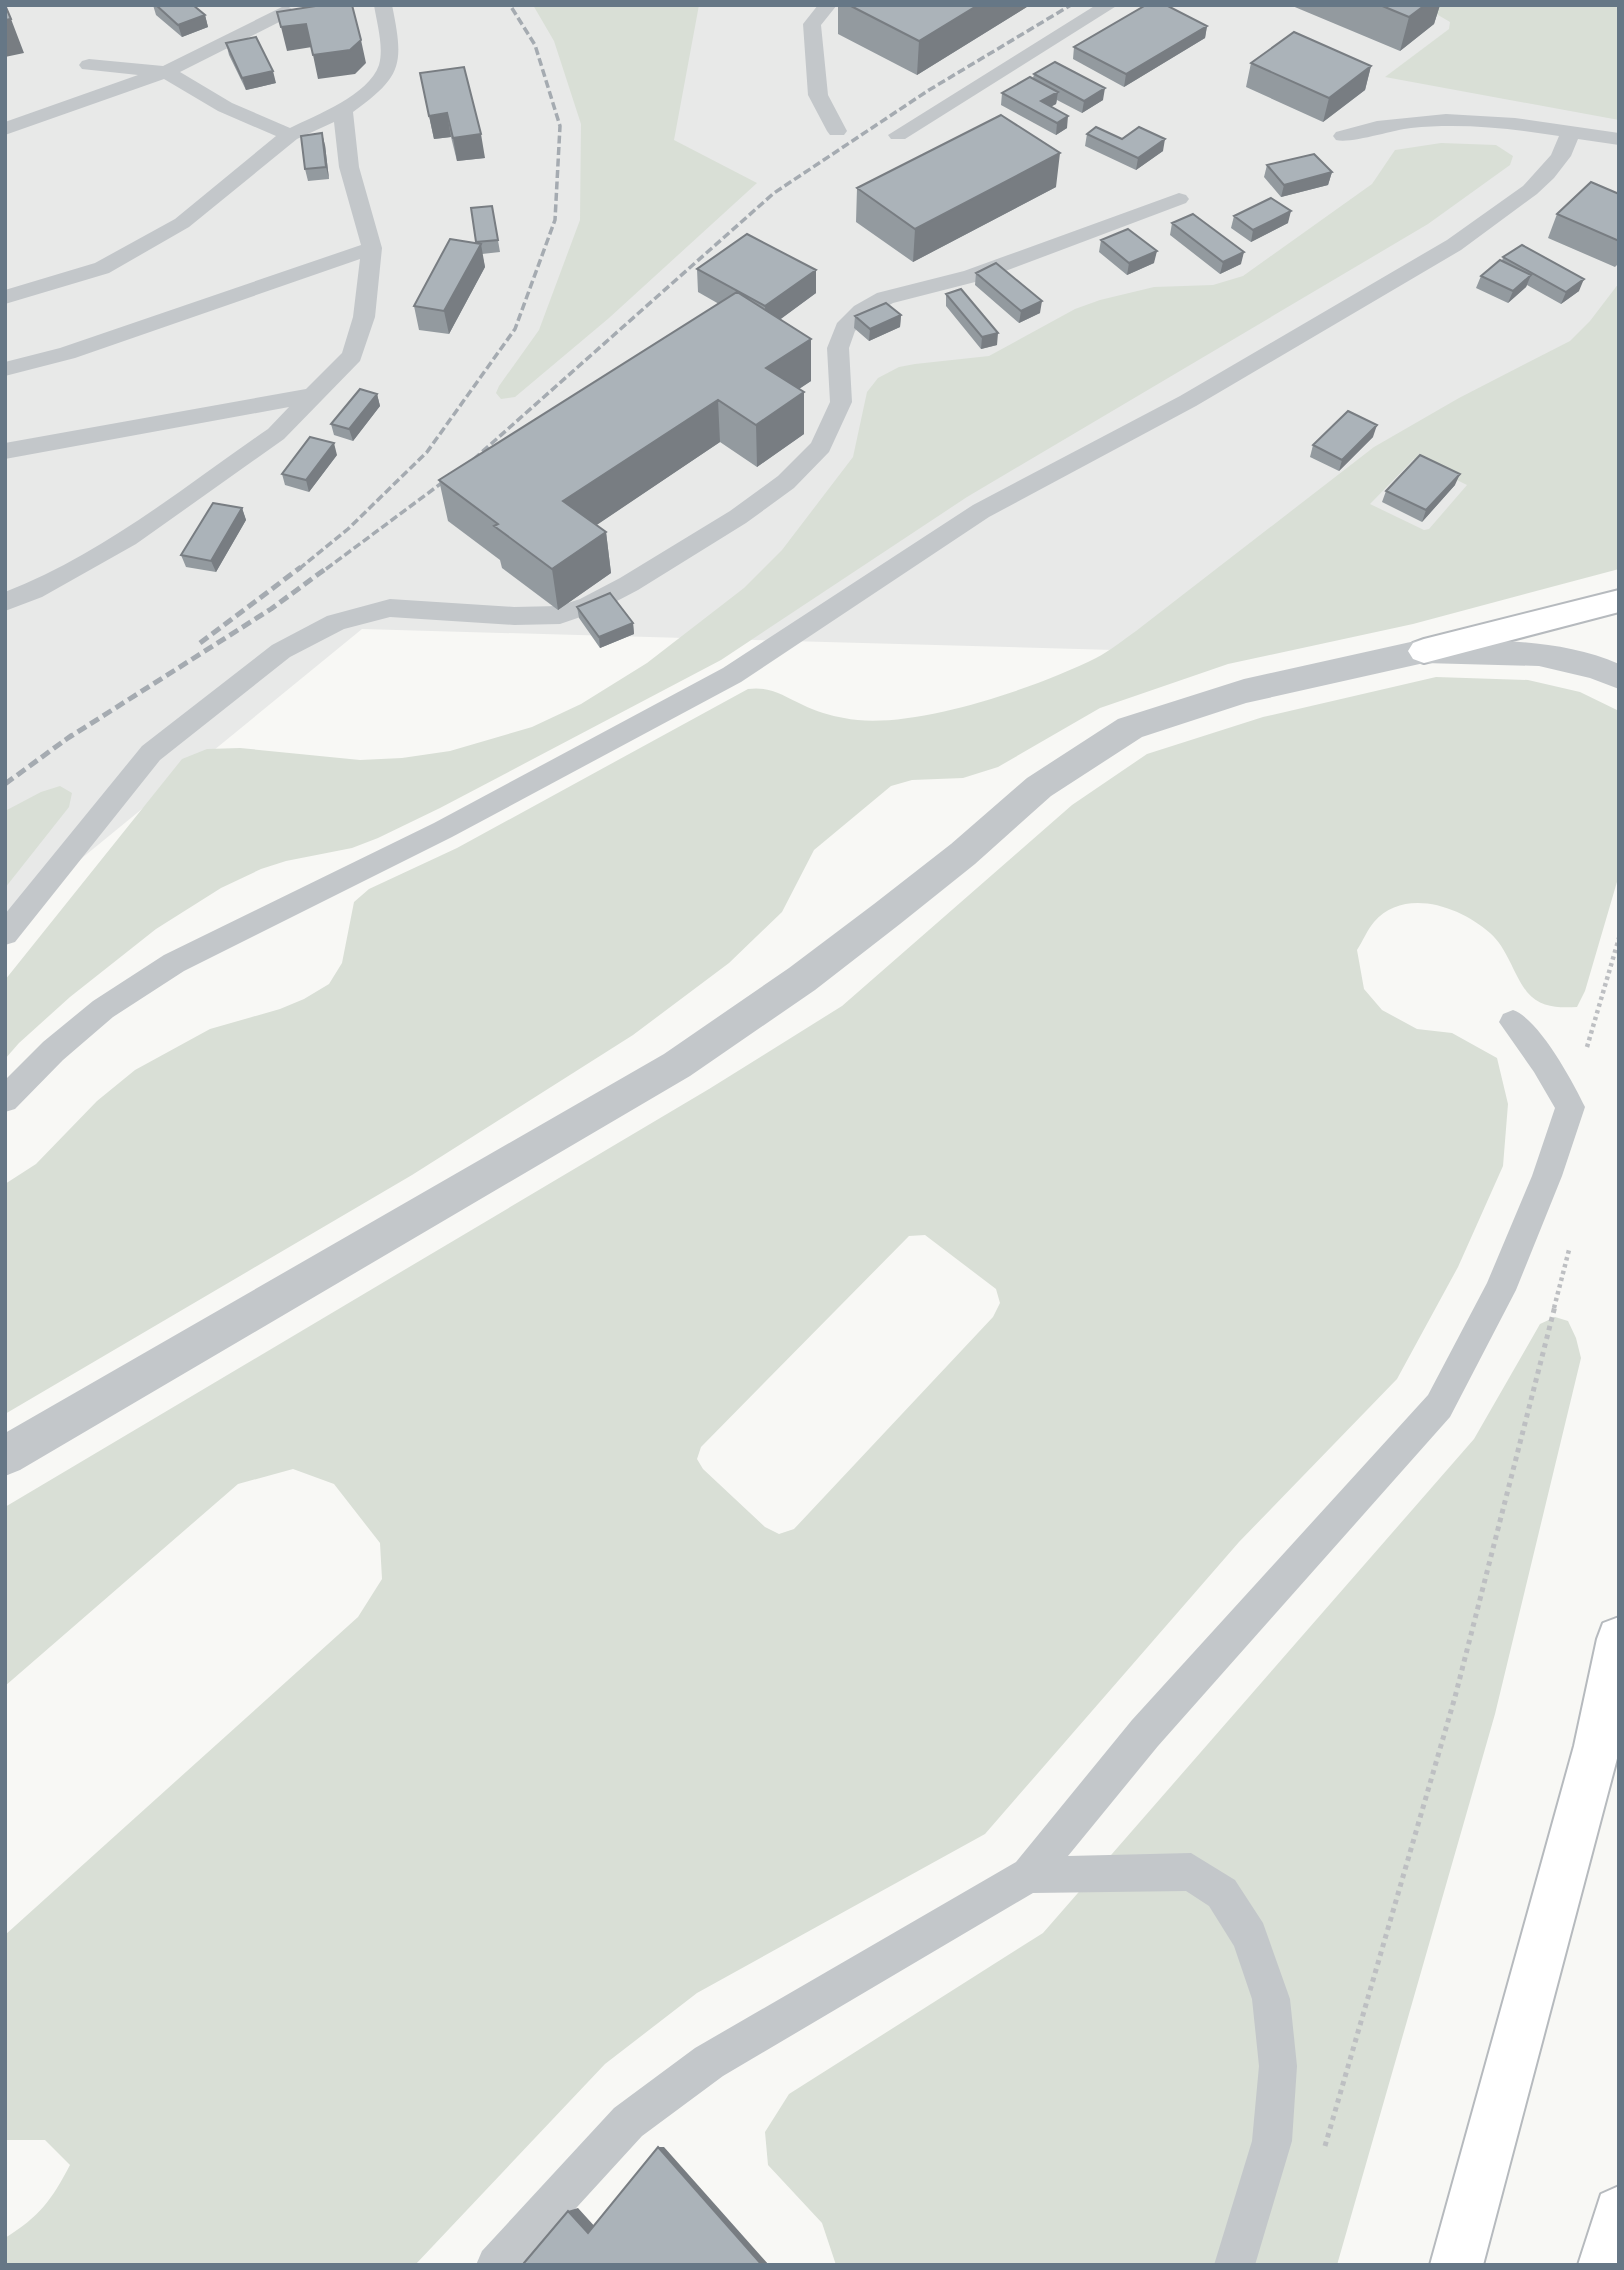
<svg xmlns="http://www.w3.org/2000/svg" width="1624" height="2270" viewBox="0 0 1624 2270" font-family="'DM Sans',sans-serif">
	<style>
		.built { fill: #e8e9e8 }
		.green { fill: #d9dfd6; fill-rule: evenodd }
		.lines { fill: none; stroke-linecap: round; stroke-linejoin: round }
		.primary-casing { stroke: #b6babe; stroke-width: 4 }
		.path-far1 { stroke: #bdbfc2; stroke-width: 4.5; stroke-dasharray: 3.5 3.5; stroke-linecap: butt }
		.path { stroke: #bdbfc2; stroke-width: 5; stroke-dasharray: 4.5 4.5; stroke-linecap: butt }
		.lane { fill: #c3c7ca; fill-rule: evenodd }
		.street { fill: #c3c7ca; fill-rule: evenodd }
		.primary { fill: #fff; fill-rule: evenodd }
		.rail-far1 { stroke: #a5abb1; stroke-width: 3.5; stroke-dasharray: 8 3.5; stroke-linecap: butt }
		.rail { stroke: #a5abb1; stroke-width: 5; stroke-dasharray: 10 5; stroke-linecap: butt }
		.wall { fill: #939a9f }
		.shaded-wall { fill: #787d82 }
		.building { fill: #abb3b9; stroke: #787d82; stroke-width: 2 }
	</style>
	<rect width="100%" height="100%" fill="#f8f8f5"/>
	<!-- built -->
	<path class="built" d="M5,5H1619V543L1256,654L362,629L5,921Z"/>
	<!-- green -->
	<path class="green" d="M533,5H699L674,140L757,183L609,318L515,397L501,399L496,393L499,386L539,330L580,220L581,124L554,41Z
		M1421,5H1619V120L1385,77L1449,29L1450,22Z
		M1441,143L1496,145L1513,156L1510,165L1428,224L967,497L721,660L440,808L378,838L352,848L286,861L261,869L221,888L156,929L70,997L19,1043L5,1059V980L182,759L207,749L240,748L360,760L402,758L450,751L532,727L581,704L647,663L744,588L782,550L853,457L867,392L878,378L899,367L915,364L989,356L1075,309L1100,300L1154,287L1213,285L1243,276L1372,184L1395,150Z
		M1619,283V569L1413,624L1228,664L1100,708L998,767L963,778L912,780L891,786L814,850L782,912L729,963L633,1035L412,1175L5,1414V1184L36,1164L97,1101L135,1070L210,1029L280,1009L304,999L329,984L342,963L354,902L369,889L457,848L748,689C771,686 783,696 803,705C815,711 831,716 844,718C909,732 1036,688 1096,658C1110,651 1123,640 1136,631L1374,447L1459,398L1570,341L1590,321ZM1414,459L1467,485L1429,529L1424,530L1370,504Z
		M1436,677L1528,680L1580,692L1619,711V875L1585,991L1577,1007C1559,1008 1540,1008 1527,992C1513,974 1508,949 1490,933C1460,906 1404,887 1374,922C1367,930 1363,941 1357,950L1364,989L1382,1010L1417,1029L1452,1033L1497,1058L1508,1104L1503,1166L1458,1267L1397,1379L1239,1542L985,1834L697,1993L605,2064L415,2265H5V2238C40,2216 51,2201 70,2165L45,2140H5V1935L358,1617L382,1579L380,1543L334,1484L293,1469L238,1484L5,1686V1507L709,1089L842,1006L1072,805L1147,754L1263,717ZM925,1235L996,1289L1000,1303L993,1317L794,1529L779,1534L765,1527L703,1469L697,1459L701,1447L909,1236Z
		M60,786L72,793L69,807L5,888V811L41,792Z
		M1555,1317L1568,1321L1576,1338L1581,1358L1495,1714L1337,2265H836L822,2223L768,2165L765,2132L789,2094L1043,1933L1474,1439L1540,1324Z"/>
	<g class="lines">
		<!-- primary casing -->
		<g class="primary-casing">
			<path id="primary" d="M1619,590V612L1424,663L1413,659L1408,651L1413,643L1424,639Z
				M1619,1617V1751L1483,2265H1430L1574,1746L1597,1639L1603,1623Z
				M1619,2186V2265H1578L1601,2194Z"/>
		</g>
		<!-- path-far1 -->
		<path class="path-far1" d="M1587,1047L1619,938
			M1554,1308L1569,1250"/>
		<!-- path -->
		<path class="path" d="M1325,2146L1455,1697L1555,1306"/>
		<!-- lane -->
		<path class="lane" d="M286,5L295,11L293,15L180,72L232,103L290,128C316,115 369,95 379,65C384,47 377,24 374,5H392C404,64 403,76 353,112L359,167L382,248L375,317L360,361L284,439L136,544L42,597L5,611V592C101,555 184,487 268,429L289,407L5,459V443L306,389L342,353L353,317L360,259L75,358L5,376V362L60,348L361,245L339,167L334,122L297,139L189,227L109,273L5,304V290L95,263L175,219L276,136L218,111L164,79L5,135V122L138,75L82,69L79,65L82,61L89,59L163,66Z
			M818,5H837L821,25L828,95L847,131L844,135H830L827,131L808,95L803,24Z
			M1096,5H1118L905,139H891L888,135Z
			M1446,114L1515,118L1619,133V145L1578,139L1571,156L1554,178L1537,194L1461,250L1196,406L989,517L741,682L452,837L184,971L113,1017L63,1060L15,1109L5,1112V1080L43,1042L93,1001L164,955L434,823L723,668L973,505L1180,396L1447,240L1523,186L1551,155L1559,136C1510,128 1460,123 1411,128C1392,130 1351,144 1336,140L1333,136L1336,132L1377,121Z
			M1179,193L1186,195L1189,199L1186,203L979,281L893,303L870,316L855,331L849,348L852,402L829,452L794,488L746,523L638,590L598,611L560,624L514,625L390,617L344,629L290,657L160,760L15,942L5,945V914L142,746L272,645L327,616L390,599L514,607L559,606L580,599L620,578L730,511L778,476L811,443L830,402L827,348L837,323L854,306L877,293L964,271Z
			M1513,1010C1539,1019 1573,1082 1585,1107L1562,1176L1516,1290L1450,1417L1158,1746L1068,1856L1191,1853L1235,1880L1263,1923L1290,1999L1297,2066L1292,2141L1255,2265H1214L1252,2141L1259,2066L1252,1999L1234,1946L1209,1906L1186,1891L1033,1893L723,2076L642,2136L524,2265H476L482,2251L614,2108L695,2048L1016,1862L1132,1720L1428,1395L1487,1283L1532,1176L1555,1108L1534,1072L1499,1022L1503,1014Z"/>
		<!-- street -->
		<path class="street" d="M1424,639C1489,641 1557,637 1619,664V689L1590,678L1539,666L1424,663L1246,703L1142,737L1051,796L975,864L900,924L815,990L690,1076L20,1470L5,1476V1433L664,1054L789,968L874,904L951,844L1027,778L1118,719L1244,679Z"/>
		<!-- primary -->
		<use href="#primary" class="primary"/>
		<!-- rail-far1 -->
		<path class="rail-far1" d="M299,569L348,529L427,452L515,329L555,220L560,126L535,45L510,5
			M326,569L474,459L774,193L929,90L1071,5"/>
		<!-- rail -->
		<path class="rail" d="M200,643L301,567
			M65,740L271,609L328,567
			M5,784L72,735"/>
	</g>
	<!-- wall -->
	<path class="wall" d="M153,5H193L205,15L208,27L182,37L156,15Z
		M838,5H1030L917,75L838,34Z
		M1290,5H1440L1434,24L1400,51Z
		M1207,26L1205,38L1124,87L1073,59L1074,47Z
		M226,43L276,83L246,90L229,55Z
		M1251,63L1371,66L1365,90L1323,122L1246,87Z
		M420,73L485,158L457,161L451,137L434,139Z
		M1034,74L1103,100L1082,113L1057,100L1056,104L1051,106L1067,128L1056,135L1001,105L1002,93L1033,78Z
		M1087,134L1122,139L1163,151L1136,170L1085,146Z
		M325,145L329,179L308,181L305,169Z
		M1267,165L1332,172L1328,185L1281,197L1264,177Z
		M1056,187L913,262L856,222L857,188Z
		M1619,194V263L1615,267L1548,238L1557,214Z
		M492,206L500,252L482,254L485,267L449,334L419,330L414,306L476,243Z
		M1234,216L1288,223L1251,242L1231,228Z
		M1172,223L1241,264L1220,274L1170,235Z
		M1101,240L1154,263L1127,275L1099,252Z
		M1503,257L1579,291L1561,304L1527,285L1526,287L1508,303L1476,288L1481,276L1502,261Z
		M697,269L816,293L780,319L811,339V381L799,389L804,392V434L757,467L720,442L596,525L606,532L611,573L558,610L502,568L500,560L448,521L439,480L719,304L698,292Z
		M976,273L1040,313L1019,323L975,285Z
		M946,294L997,345L981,349L946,306Z
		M901,315L900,327L869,341L854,328L855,316Z
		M377,394L380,406L353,441L334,435L331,424Z
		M1373,437L1339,471L1310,457L1313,445Z
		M337,455L309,492L285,485L282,474Z
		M1455,485L1422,522L1382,502L1386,491Z
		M242,508L246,520L216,572L186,567L181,555Z
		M577,607L633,623L634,634L600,648L579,618Z"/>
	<!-- shaded-wall -->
	<path class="shaded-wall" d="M978,5H1030L917,75L919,41Z
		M1425,5H1440L1434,24L1400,51L1409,17Z
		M205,15L208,27L182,37L178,25Z
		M11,19L24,53L5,57V20Z
		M306,24L312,47L287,51L281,27Z
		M1207,26L1205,38L1124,87L1126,74Z
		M361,40L366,63L355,74L318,79L313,55Z
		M1371,66L1365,90L1323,122L1329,98Z
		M273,71L276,83L246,90L242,78Z
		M1105,88L1103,100L1082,113L1084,101Z
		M1058,92L1056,104L1040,113L1041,101Z
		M447,113L451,137L434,139L429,116Z
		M1068,116L1067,128L1056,135L1057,123Z
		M322,133L325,145L329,179L326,167Z
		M481,134L485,158L457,161L453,138Z
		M1165,139L1163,151L1136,170L1138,158Z
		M1060,153L1056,187L913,262L915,229Z
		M1332,172L1328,185L1281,197L1284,185Z
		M1291,211L1288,223L1251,242L1253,230Z
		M481,244L485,267L449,334L444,311Z
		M1157,251L1154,263L1127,275L1129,263Z
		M1244,252L1241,264L1220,274L1223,262Z
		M816,270V293L766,330L765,306Z
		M1531,275L1526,287L1508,303L1513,291Z
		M1584,279L1579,291L1561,304L1566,292Z
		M1042,301L1040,313L1019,323L1021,311Z
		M901,315L900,327L869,341L870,329Z
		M998,333L997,345L981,349L982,337Z
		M811,339V381L767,410L766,368Z
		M804,392V434L757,467L756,425Z
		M377,394L380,406L353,441L349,429Z
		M718,400L720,442L570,543L563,501Z
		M1377,425L1373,437L1339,471L1342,460Z
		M334,443L337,455L309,492L306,480Z
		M1460,474L1455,485L1422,522L1426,510Z
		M242,508L246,520L216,572L211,561Z
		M606,532L611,573L558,610L552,569Z
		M633,623L634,634L600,648L599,637Z
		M658,2147H664L769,2265H762Z
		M578,2208L597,2229L588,2233L568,2211Z"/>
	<!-- building -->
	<path class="building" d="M5,5L11,19L5,20Z
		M156,5H193L205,15L178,25Z
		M322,5H352L361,40L350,50L313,55L306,24L281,27L277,12Z
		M849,5H978L919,41Z
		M1146,5H1166L1207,26L1126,74L1074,47Z
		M1380,5H1425L1409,17Z
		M1294,32L1371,66L1329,98L1251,63Z
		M256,37L273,71L242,78L226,43Z
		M1055,62L1105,88L1084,101L1034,74Z
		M464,67L481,134L453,138L447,113L429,116L420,73Z
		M1030,77L1058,92L1041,101L1068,116L1057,123L1002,93Z
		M1001,115L1060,153L915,229L857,188Z
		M1096,127L1122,139L1139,127L1165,139L1138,158L1087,134Z
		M322,133L326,167L305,169L301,136Z
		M1314,154L1332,172L1284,185L1267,165Z
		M1591,182L1619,194V241L1557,214Z
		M1271,198L1291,211L1253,230L1234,216Z
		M492,206L498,240L476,242L471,208Z
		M1193,214L1244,252L1223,262L1172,223Z
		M1128,229L1157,251L1129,263L1101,240Z
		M747,234L816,270L765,306L697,269Z
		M450,239L481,244L444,311L414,306Z
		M1522,245L1584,279L1566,292L1503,257Z
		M1500,260L1531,275L1513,291L1481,276Z
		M996,263L1042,301L1021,311L976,273Z
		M961,289L998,333L982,337L946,294Z
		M737,292L811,339L766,368L804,392L756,425L718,400L563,501L606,532L552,569L494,526L498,524L439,480Z
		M886,303L901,315L870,329L855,316Z
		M360,389L377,394L349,429L331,424Z
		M1348,411L1377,425L1342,460L1313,445Z
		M310,437L334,443L306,480L282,474Z
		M1420,455L1460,474L1426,510L1386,491Z
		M213,503L242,508L211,561L181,555Z
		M610,593L633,623L599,637L577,607Z
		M658,2147L762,2265H525L524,2263L568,2211L588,2233Z"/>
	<!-- border -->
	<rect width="1624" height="2270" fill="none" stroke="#667786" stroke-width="14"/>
</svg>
